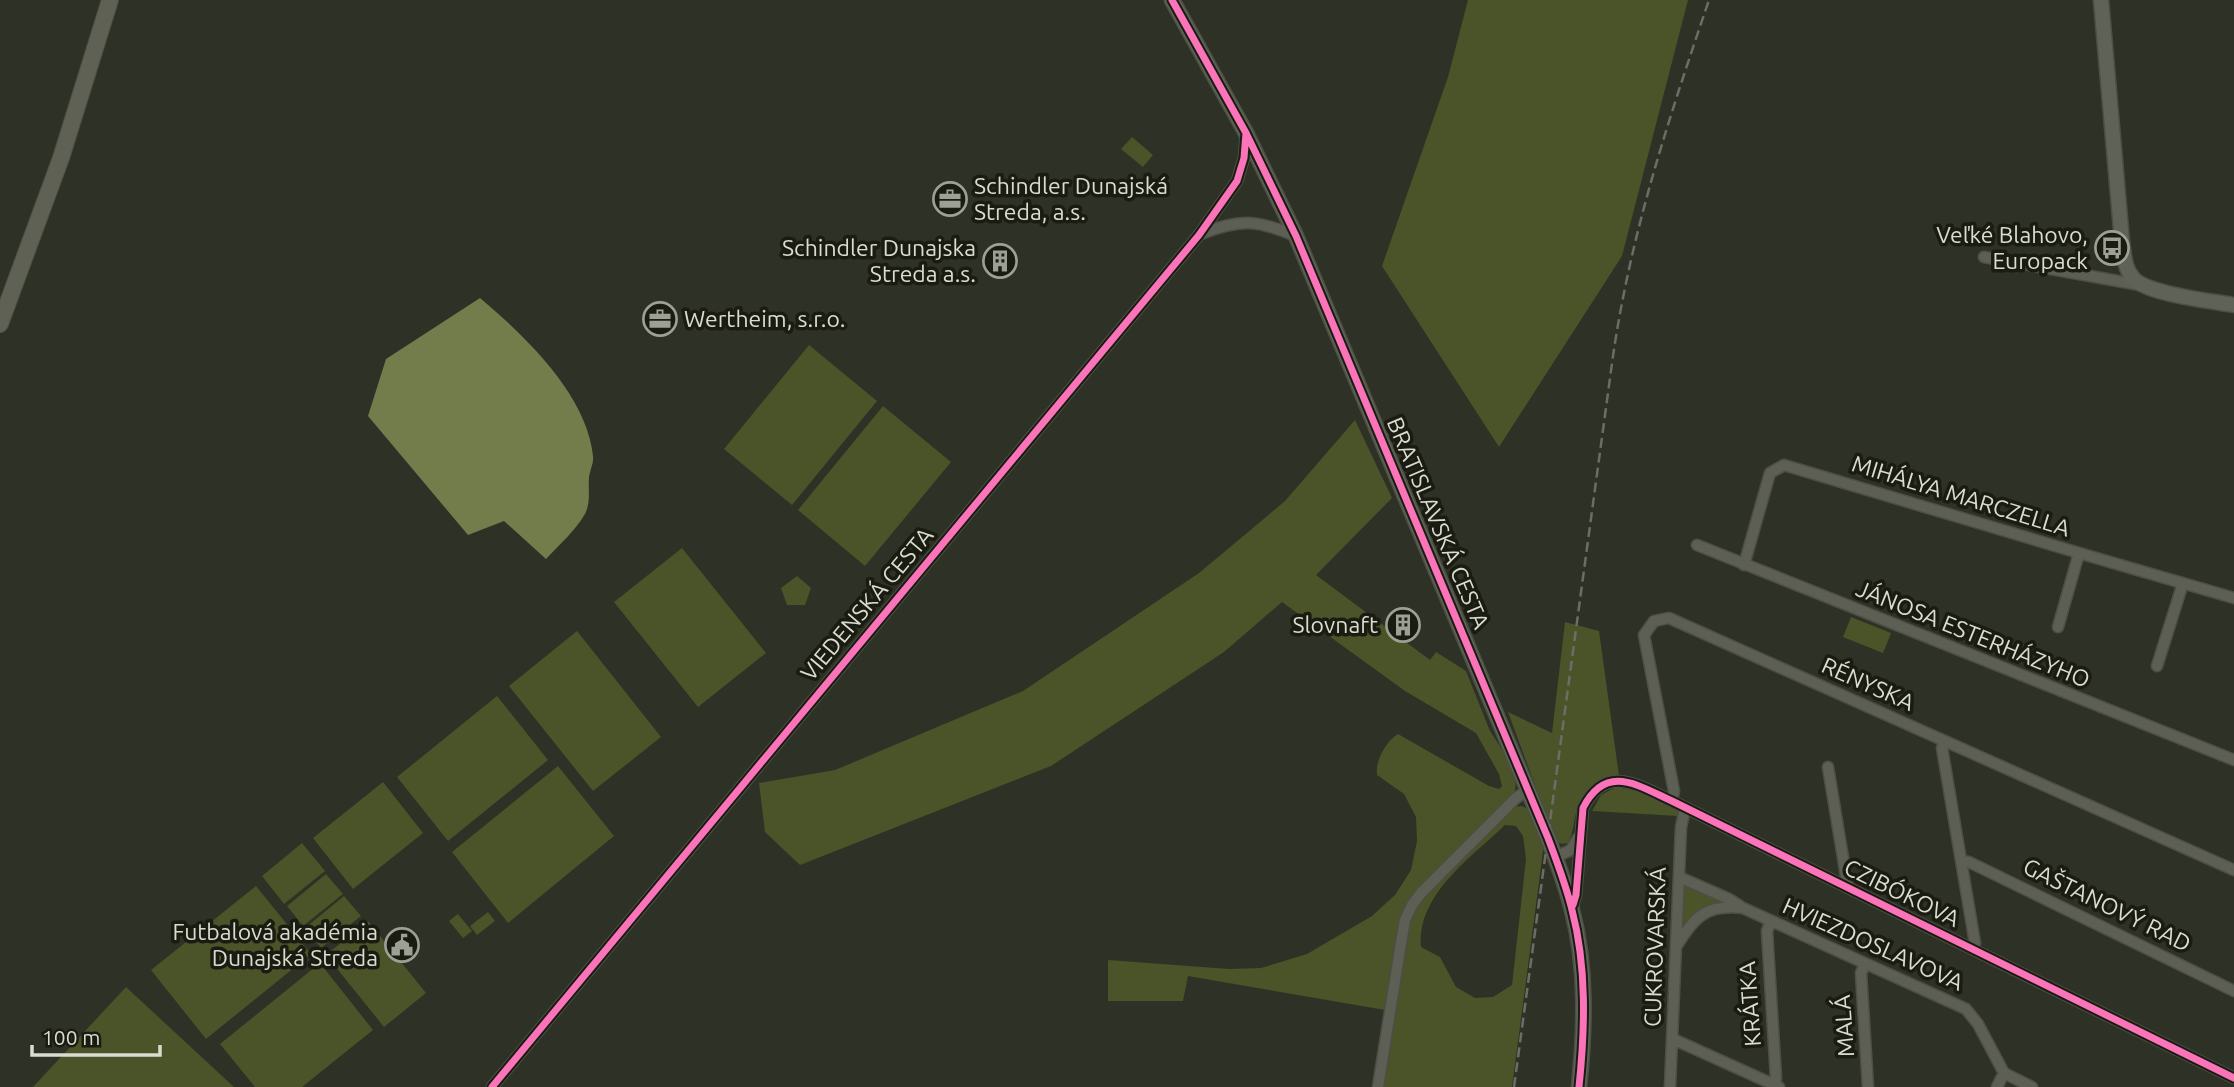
<svg xmlns="http://www.w3.org/2000/svg" width="2234" height="1087" viewBox="0 0 2234 1087" font-family="Ubuntu,sans-serif">
	<style>
		.green { fill: #4b5328; fill-rule: evenodd }
		.water { fill: #737d4c }
		.lines { fill: none; stroke-linecap: round; stroke-linejoin: round }
		.street-casing { stroke: #4c4f45; stroke-width: 13 }
		.secondary-casing { stroke: #4c4f45; stroke-width: 17 }
		.primary-casing { stroke: #4c4f45; stroke-width: 18 }
		.street { stroke: #5d5f55; stroke-width: 10 }
		.secondary { stroke: #5f6257; stroke-width: 14 }
		.primary { stroke: #5e6154; stroke-width: 16 }
		.rail { stroke: #6c6d66; stroke-width: 2.5; stroke-dasharray: 10 5; stroke-linecap: butt }
		.cycleway-casing { stroke: #1a1c12; stroke-width: 11 }
		.cycleway { stroke: #fb73b8; stroke-width: 7 }
		.labels { text-anchor: middle; stroke-width: 7; stroke-linejoin: round; paint-order: stroke }
		.poi-label { font-size: 23px; fill: #d9dccf; stroke: #1a1c12; text-anchor: end }
		.street-label { font-size: 23px; fill: #d9dccf; stroke: #1a1c12 }
	</style>
	<rect width="100%" height="100%" fill="#2e3125"/>
	<!-- green -->
	<path class="green" d="M1468,0H1688L1622,256L1499,447L1382,266L1448,77Z
		M1132,137L1153,155L1143,167L1121,149Z
		M809,345L877,401L792,505L724,449Z
		M883,406L951,462L865,566L798,510Z
		M1355,420L1392,498L1316,575L1430,660L1436,652L1466,671L1490,731L1505,754L1516,779L1515,793L1408,903L1385,1010L1188,976L1183,1001H1108V960L1229,969L1261,968L1307,954L1372,916L1395,895L1411,870L1417,841L1416,817L1404,794L1377,775C1375,761 1386,741 1398,734L1489,786L1499,789L1502,786L1499,774L1476,733L1405,691L1282,602L1224,652L1051,766L800,865L765,832L759,783L835,770L1023,691L1199,573L1285,501Z
		M682,548L766,653L698,707L614,602Z
		M797,576L811,588L805,605H787L781,588Z
		M1851,617L1891,633L1883,653L1843,637Z
		M1565,622L1599,631L1619,776C1604,778 1581,795 1577,810C1573,822 1574,832 1568,843L1562,844L1556,842L1508,712L1552,733Z
		M577,631L661,737L593,791L509,686Z
		M497,696L548,760L448,841L397,777Z
		M558,766L614,836L508,923L452,852Z
		M383,782L423,833L353,889L313,838Z
		M1616,787L1640,791L1675,809L1678,811V816L1592,811L1601,795Z
		M1522,806L1530,810L1544,844L1512,1087H1382L1405,937L1412,914L1425,895L1513,807ZM1505,825L1516,826L1523,836L1526,859L1512,985L1493,997L1475,998L1456,987L1440,957L1421,947C1417,894 1471,858 1505,825Z
		M302,843L325,871L284,904L262,876Z
		M326,874L343,894L303,926L287,906Z
		M256,886L311,954L206,1039L151,970Z
		M1687,886L1726,902L1678,935L1682,888Z
		M344,896L361,916L321,948L305,928Z
		M488,912L495,921L477,935L470,926Z
		M458,914L472,931L463,938L449,921Z
		M368,921L426,993L384,1027L326,955Z
		M320,963L373,1030L302,1087H255L220,1044Z
		M126,987L234,1087H33Z"/>
	<!-- water -->
	<path class="water" d="M480,298C525,336 587,395 593,456C594,463 590,470 589,477C588,490 591,502 585,514C575,531 559,545 546,559L504,521L468,535L368,416L386,359Z"/>
	<g class="lines">
		<!-- street casing -->
		<g class="street-casing">
			<path id="street" d="M1201,234C1240,218 1258,220 1296,236
				M1984,257L2140,285
				M1697,545L2234,760
				M1744,565L1770,473L1784,465L2079,553L2234,598
				M2058,627L2079,553
				M2157,666L2183,583
				M1945,743L1942,748L1975,943L1973,949
				M1828,767L1848,888
				M1672,801L1674,791L1644,635L1654,621L1669,618L2234,870
				M1555,857L1571,850L1578,838
				M1961,861L1969,862L2234,991
				M1679,877L1729,899L1740,906
				M1572,908L1576,895L1583,808C1606,763 1637,785 1672,801L2234,1078
				M1771,921L1767,931L1776,1078L1773,1084
				M1676,947C1694,917 1706,904 1743,908L1966,1009L1978,1024L2004,1073L2032,1087
				M1865,964L1861,973L1868,1087
				M1673,1039L1779,1087
				M492,1087L1199,235L1237,181L1244,158L1246,133
				M1378,1087L1401,943L1405,920L1412,905L1421,893L1516,798L1528,790
				M1670,1087L1681,827L1685,809
				M1997,1087L2004,1073"/>
		</g>
		<!-- secondary casing -->
		<g class="secondary-casing">
			<path id="secondary" d="M1172,0L1246,133L1296,236L1548,838C1557,862 1566,885 1572,910C1587,967 1585,1029 1579,1087
				M2101,0L2122,241C2124,254 2124,268 2133,278C2146,294 2211,301 2234,305"/>
		</g>
		<!-- primary casing -->
		<g class="primary-casing">
			<path id="primary" d="M0,324L61,158L110,0"/>
		</g>
		<!-- street -->
		<use href="#street" class="street"/>
		<!-- secondary -->
		<use href="#secondary" class="secondary"/>
		<!-- primary -->
		<use href="#primary" class="primary"/>
		<!-- rail -->
		<path class="rail" d="M1514,1087L1613,356C1631,232 1669,118 1709,0"/>
		<!-- cycleway casing -->
		<g class="cycleway-casing">
			<path id="cycleway" d="M1172,0L1246,133L1296,236L1548,838C1557,862 1566,885 1572,910C1587,967 1585,1029 1579,1087
				M1573,905L1576,895L1583,808C1606,763 1637,785 1672,801L2234,1078
				M492,1087L1199,235L1237,181L1244,158L1246,133"/>
		</g>
		<!-- cycleway -->
		<use href="#cycleway" class="cycleway"/>
	</g>
	<!-- icons -->
	<defs>
		<g id="office-ring" transform="scale(1.75)"><circle r="9.5" fill="#1a1c12" stroke="#9da094" stroke-width="1.5"/><path d="M-6-3h4V-5.5h4V-3h4V5H-6ZM-1-4.5V-3h2v-1.5ZM-6 0V1H6V0Z" fill="#9da094"/></g>
		<g id="bus-ring" transform="scale(1.75)"><circle r="9.5" fill="#1a1c12" stroke="#9da094" stroke-width="1.5"/><path d="M-5-6H5V4H4V6H2V4H-2V6H-4V4H-5ZM-3.5-4V0h7V-4ZM-3.5 1.2v1.5H-2V1.2ZM2 1.2v1.5H3.5V1.2Z" fill="#9da094"/></g>
		<g id="building-ring" transform="scale(1.75)"><circle r="9.5" fill="#1a1c12" stroke="#9da094" stroke-width="1.5"/><path d="M-4-6H4V6H1V3H-1V6H-4ZM-2.5-4.3h1.7v1.8h-1.7ZM.8-4.3h1.7v1.8H.8ZM-2.5-1h1.7V.8h-1.7ZM.8-1h1.7V.8H.8Z" fill="#9da094"/></g>
		<g id="civic-ring" transform="scale(1.75)"><circle r="9.5" fill="#1a1c12" stroke="#9da094" stroke-width="1.5"/><path d="M-.6-6.5H3V-4.5H.6V-3L4-1V1h2V6H-6V1h2V-1L-.6-3ZM-1.2 2.5V6h2.4V2.5Z" fill="#9da094"/></g>
	</defs>
	<g fill-rule="evenodd">
		<use href="#office-ring" x="950" y="199"/>
		<use href="#bus-ring" x="2112" y="248"/>
		<use href="#building-ring" x="1000" y="261"/>
		<use href="#office-ring" x="660" y="319"/>
		<use href="#building-ring" x="1403" y="625"/>
		<use href="#civic-ring" x="402" y="945"/>
	</g>
	<g class="labels">
		<!-- poi labels -->
		<g class="poi-label">
			<text x="974" y="194" text-anchor="start">Schindler Dunajská<tspan x="974" dy="26">Streda, a.s.</tspan></text>
			<text x="2088" y="243">Veľké Blahovo,<tspan x="2088" dy="26">Europack</tspan></text>
			<text x="976" y="256">Schindler Dunajska<tspan x="976" dy="26">Streda a.s.</tspan></text>
			<text x="684" y="327" text-anchor="start">Wertheim, s.r.o.</text>
			<text x="1378" y="633">Slovnaft</text>
			<text x="378" y="940">Futbalová akadémia<tspan x="378" dy="26">Dunajská Streda</tspan></text>
		</g>
		<!-- street labels -->
		<g class="street-label">
			<text transform="translate(1961 496) rotate(17)" y="8">MIHÁLYA MARCZELLA</text>
			<text transform="translate(1438 523) rotate(67)" y="8">BRATISLAVSKÁ CESTA</text>
			<text transform="translate(867 604) rotate(-50)" y="8">VIEDENSKÁ CESTA</text>
			<text transform="translate(1973 634) rotate(22)" y="8">JÁNOSA ESTERHÁZYHO</text>
			<text transform="translate(1868 684) rotate(24)" y="8">RÉNYSKA</text>
			<text transform="translate(1902 893) rotate(26)" y="8">CZIBÓKOVA</text>
			<text transform="translate(2107 905) rotate(26)" y="8">GAŠTANOVÝ RAD</text>
			<text transform="translate(1873 944) rotate(24)" y="8">HVIEZDOSLAVOVA</text>
			<text transform="translate(1655 947) rotate(-88)" y="8">CUKROVARSKÁ</text>
			<text transform="translate(1750 1004) rotate(-94)" y="8">KRÁTKA</text>
			<text transform="translate(1844 1026) rotate(-94)" y="8">MALÁ</text>
		</g>
	</g>
	<!-- scale -->
	<path d="M32 1045v10h128v-10" fill="none" stroke="#d9dccf" stroke-width="3.5"/>
	<text x="42" y="1045" font-size="21" fill="#d9dccf" stroke="#1a1c12" stroke-width="5" paint-order="stroke">100 m</text>
</svg>
